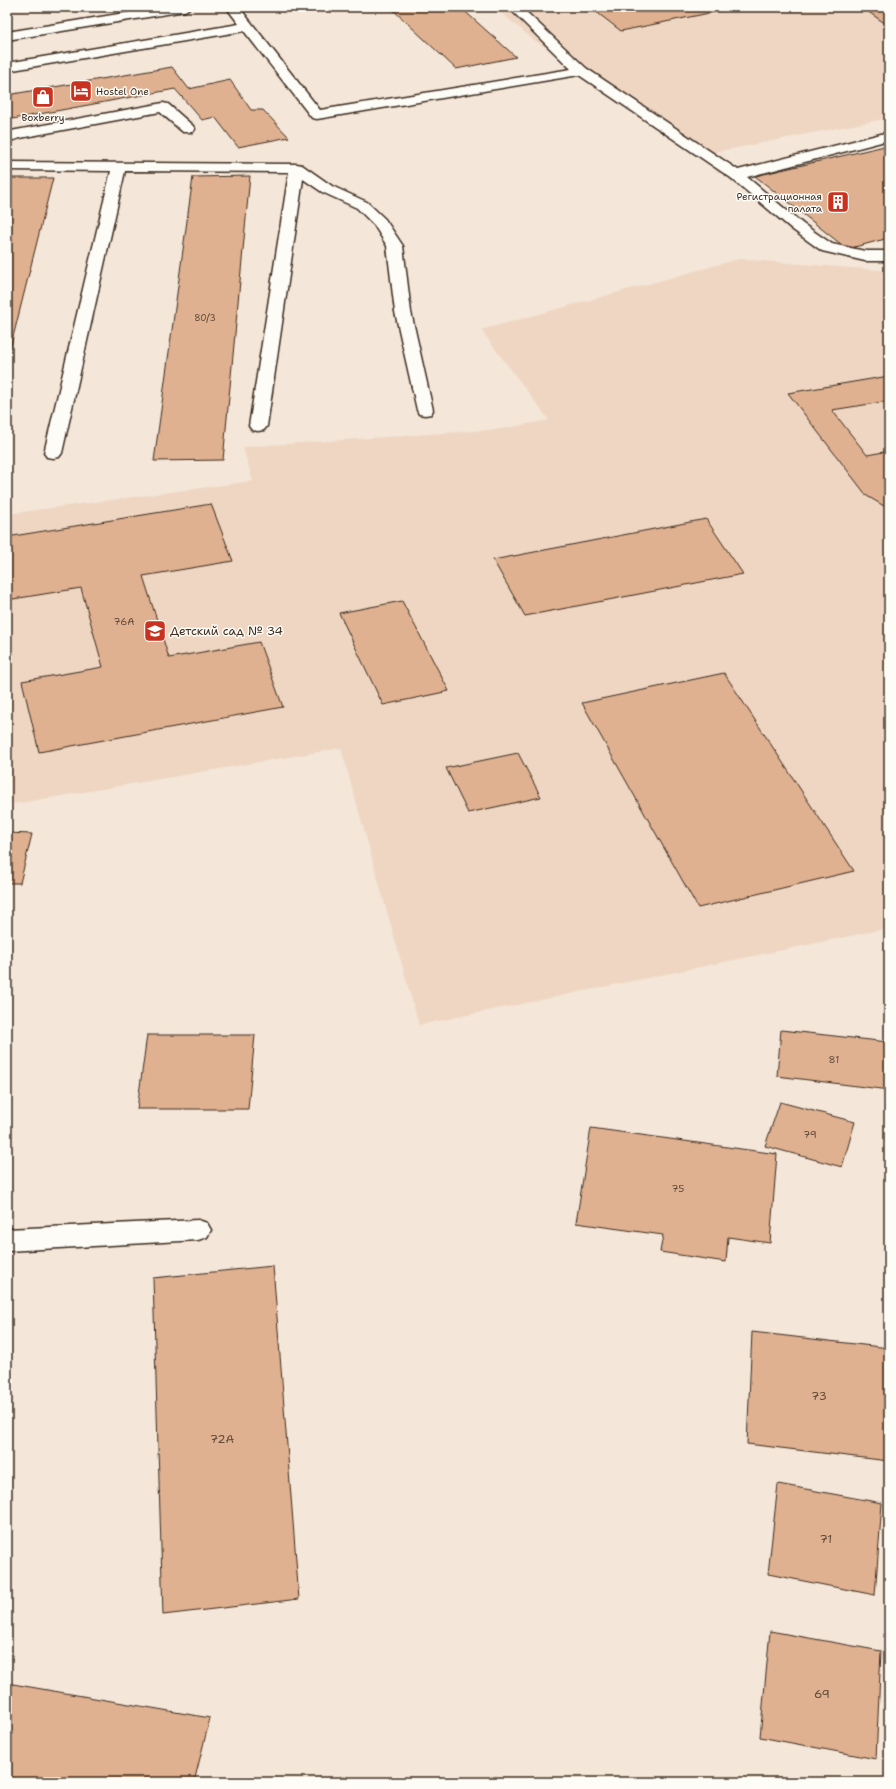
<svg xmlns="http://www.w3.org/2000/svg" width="896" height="1789" viewBox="0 0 896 1789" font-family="'Shantell Sans',sans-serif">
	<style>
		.built { fill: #eed6c2 }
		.building { fill: #dfb190; stroke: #3b2a1e }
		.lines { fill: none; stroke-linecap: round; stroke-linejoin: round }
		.minor-casing { stroke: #3b2a1e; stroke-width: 3 }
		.minor { fill: #fdfcf7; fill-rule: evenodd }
		.labels { text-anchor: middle; stroke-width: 3; stroke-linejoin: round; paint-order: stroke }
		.far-number-label { font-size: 9px; fill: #644c3a }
		.far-poi-label { font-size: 10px; fill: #3b2a1e; stroke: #fdfcf7; text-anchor: start }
		.number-label { font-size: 10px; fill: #644c3a }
		.poi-label { font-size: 12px; fill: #3b2a1e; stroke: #fdfcf7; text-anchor: start }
		.near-number-label { font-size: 12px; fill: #644c3a }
	</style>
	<rect width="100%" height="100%" fill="#f4e6d8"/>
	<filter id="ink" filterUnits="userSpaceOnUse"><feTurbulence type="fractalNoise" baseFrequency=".025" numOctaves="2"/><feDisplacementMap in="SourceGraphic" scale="8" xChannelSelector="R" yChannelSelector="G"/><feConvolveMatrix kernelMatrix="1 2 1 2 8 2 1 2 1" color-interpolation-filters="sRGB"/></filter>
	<g filter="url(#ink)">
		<!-- built -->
		<path class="built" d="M494,7H889V118L710,153L534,40Z
			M739,259L889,271V928L419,1025L341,748L14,804L7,790V514L253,481L243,447L502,429L549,420L481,330Z"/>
		<!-- building -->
		<path class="building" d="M390,7H460L516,57L456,69Z
			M590,7H739L621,31Z
			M889,7V26L867,11L887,7Z
			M172,67L189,89L230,80L251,110H263L289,137L238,147L215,117L202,120L175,89L7,120V95Z
			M889,145V227L885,228L889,231V238L847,249L755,176Z
			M250,176L223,460L154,461L193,177Z
			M7,178H53L7,361Z
			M889,376V401L832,410L867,455L889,451V509L867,496L788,393Z
			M211,504L233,561L143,576L169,658L259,642L283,707L39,752L22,681L103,667L81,588L7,600V537Z
			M706,519L743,574L525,616L493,560Z
			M402,601L449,691L383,705L339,613Z
			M724,673L854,871L698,908L582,703Z
			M518,753L541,797L468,813L446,768Z
			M7,833L32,834L20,883H7Z
			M888,1021L889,1090L777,1076L781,1030L888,1042Z
			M147,1035H255L248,1109H137Z
			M780,1102L855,1122L842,1167L765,1146Z
			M591,1128L777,1154L770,1243L728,1237L726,1262L660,1252L663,1235L576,1223Z
			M273,1266L299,1599L163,1615L153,1278Z
			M752,1332L889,1348V1461L747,1444Z
			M778,1484L882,1503L875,1595L768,1574Z
			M770,1631L881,1651L876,1759L760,1737Z
			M7,1683L210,1718L194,1782H7Z"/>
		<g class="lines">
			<!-- minor casing -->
			<g class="minor-casing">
				<path id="minor" d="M162,7H191L185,11L7,40V32Z
					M226,7H239L320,110L571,69L508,7H521L586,68L738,170L889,132V140L747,177L803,224L832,244L865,251H889V261H865L822,251L793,230L731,178L579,75L317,119L312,118L244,31L7,71V63L239,24Z
					M163,103L168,104L193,126L195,129L193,132H183L160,112L20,138L7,142V133L11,131Z
					M7,162L297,164L302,165L332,186L367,202L385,219L403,246L411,312L433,410L431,414L425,415L419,414L417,410L395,312L387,246L374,225L357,208L322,192L303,179L267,426L264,430L258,431L252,430L249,426L289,172L125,171L62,453L59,457L53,458L47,457L44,453L111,171L7,170Z
					M198,1220L207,1223L211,1230L207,1237L198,1240L7,1251V1229Z"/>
			</g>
			<!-- minor -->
			<use href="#minor" class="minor"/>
		</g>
	</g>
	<!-- icons -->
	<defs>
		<g id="hotel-square" transform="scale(1.15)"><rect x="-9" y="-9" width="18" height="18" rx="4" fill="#c8321e" stroke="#fdfcf7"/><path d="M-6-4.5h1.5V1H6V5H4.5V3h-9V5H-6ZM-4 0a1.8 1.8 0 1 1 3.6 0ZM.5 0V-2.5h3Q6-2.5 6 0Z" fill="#fff"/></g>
		<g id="shop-square" transform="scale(1.15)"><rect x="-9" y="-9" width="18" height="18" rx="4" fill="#c8321e" stroke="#fdfcf7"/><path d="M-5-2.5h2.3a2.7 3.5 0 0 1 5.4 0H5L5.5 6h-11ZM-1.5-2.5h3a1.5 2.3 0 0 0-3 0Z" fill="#fff"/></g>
		<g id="building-square" transform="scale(1.15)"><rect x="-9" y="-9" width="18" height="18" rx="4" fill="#c8321e" stroke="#fdfcf7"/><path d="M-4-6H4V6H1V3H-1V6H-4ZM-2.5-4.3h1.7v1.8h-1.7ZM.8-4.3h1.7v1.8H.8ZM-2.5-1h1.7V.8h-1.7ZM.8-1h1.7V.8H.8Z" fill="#fff"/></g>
		<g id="school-square" transform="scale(1.15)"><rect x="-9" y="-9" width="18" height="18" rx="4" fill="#c8321e" stroke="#fdfcf7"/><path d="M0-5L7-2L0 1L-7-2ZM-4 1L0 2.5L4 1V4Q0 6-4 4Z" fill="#fff"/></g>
	</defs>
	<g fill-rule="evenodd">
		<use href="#hotel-square" x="81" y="91"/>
		<use href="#shop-square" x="43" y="97"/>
		<use href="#building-square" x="838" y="202"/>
		<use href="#school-square" x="155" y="631"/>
	</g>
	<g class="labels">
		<!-- far-number labels -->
		<g class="far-number-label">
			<text x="205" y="321">80/3</text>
		</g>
		<!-- far-poi labels -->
		<g class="far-poi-label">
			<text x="96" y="95">Hostel One</text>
			<text x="43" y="121" text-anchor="middle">Boxberry</text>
			<text x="822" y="200" text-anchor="end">Регистрационная<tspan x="822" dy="12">палата</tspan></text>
		</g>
		<!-- number labels -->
		<g class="number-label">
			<text x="124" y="625">76А</text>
			<text x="834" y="1063">81</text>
			<text x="810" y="1138">79</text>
			<text x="678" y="1192">75</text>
		</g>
		<!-- poi labels -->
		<g class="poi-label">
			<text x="170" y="635">Детский сад № 34</text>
		</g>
		<!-- near-number labels -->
		<g class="near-number-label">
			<text x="819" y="1400">73</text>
			<text x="222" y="1443">72А</text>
			<text x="826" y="1543">71</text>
			<text x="822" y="1698">69</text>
		</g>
	</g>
	<!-- margin -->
	<rect width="896" height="1789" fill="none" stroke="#fdfcf7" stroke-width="24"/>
	<rect x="12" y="12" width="872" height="1765" fill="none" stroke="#3b2a1e" stroke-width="1.5" filter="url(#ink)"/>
</svg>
